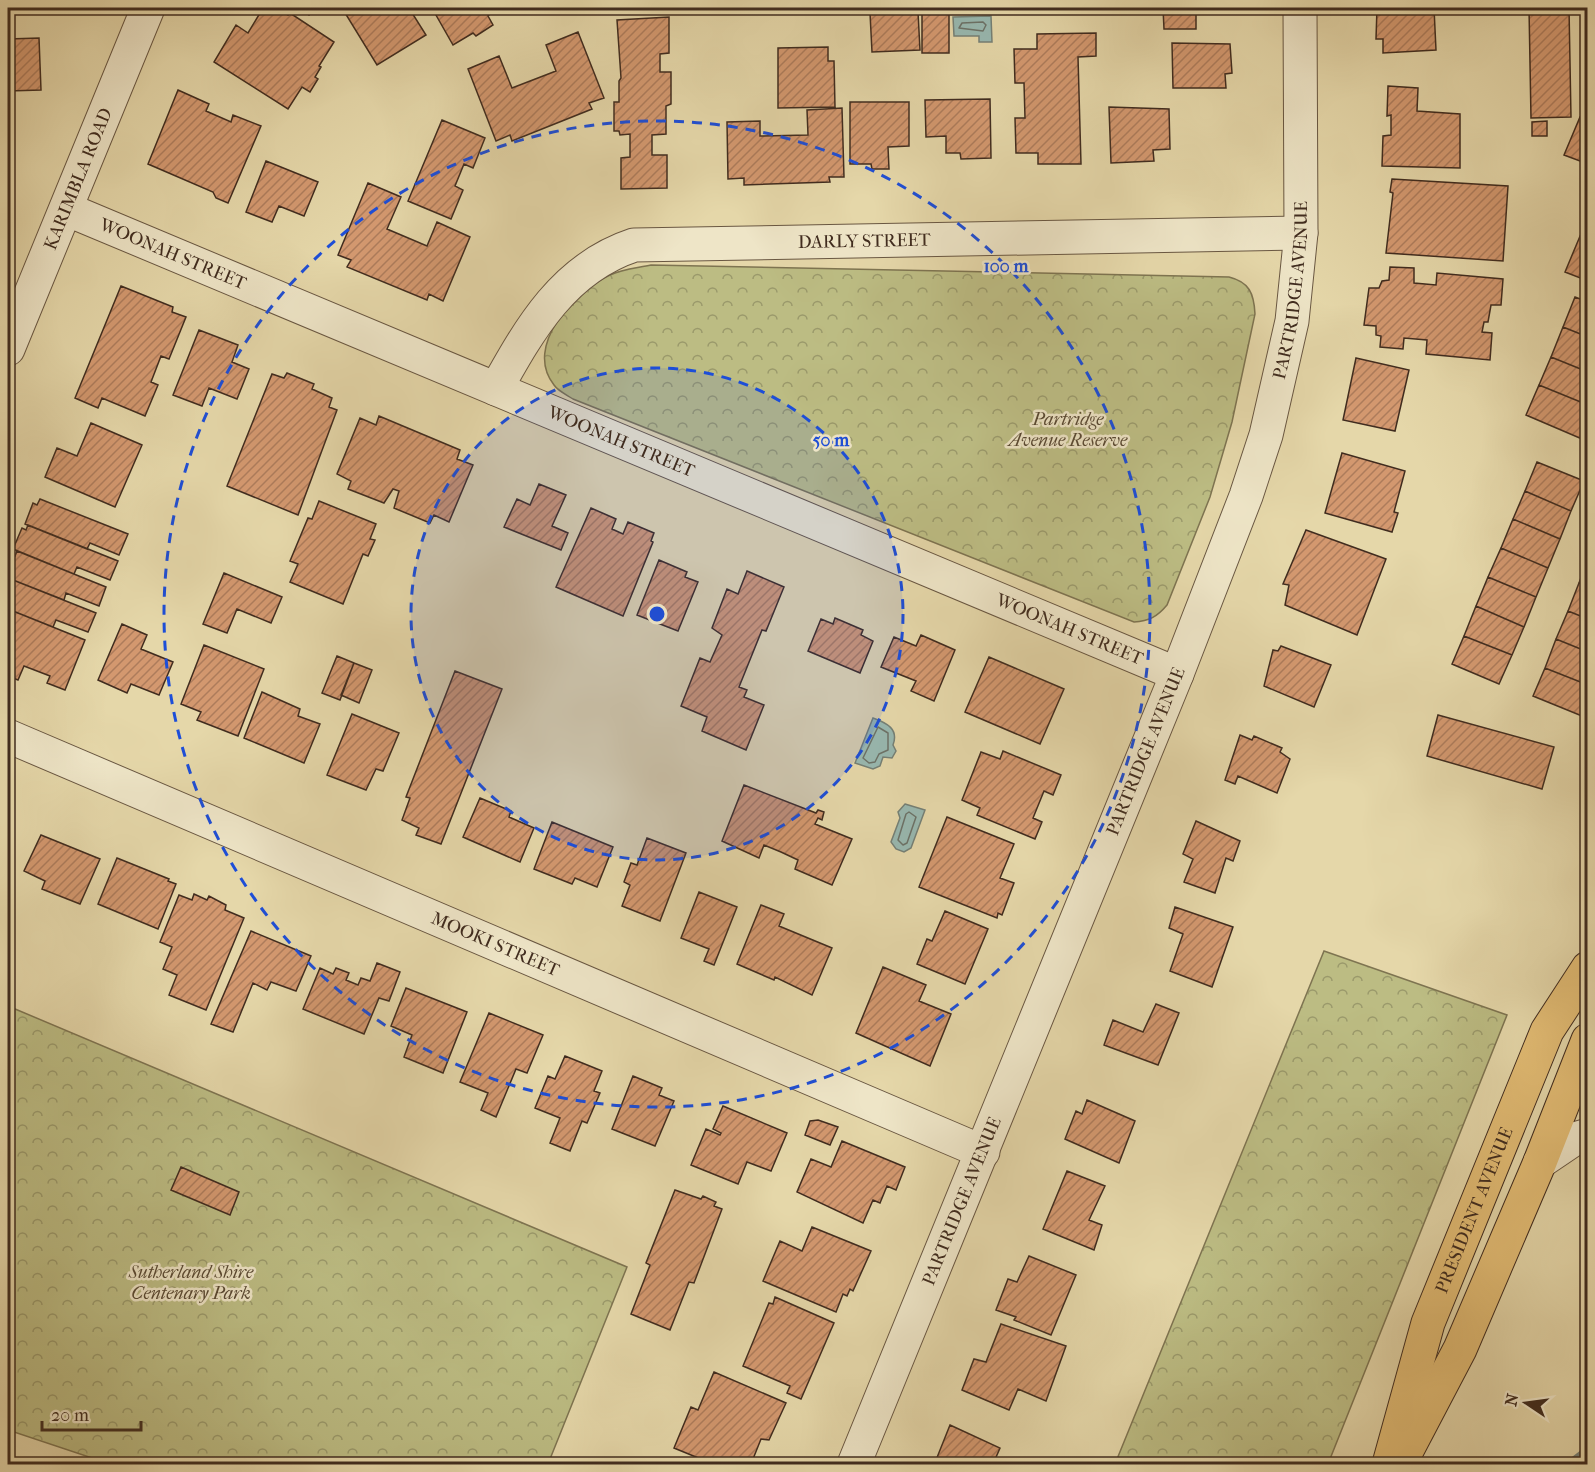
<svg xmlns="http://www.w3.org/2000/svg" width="1595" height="1472" viewBox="0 0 1595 1472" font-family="'IM FELL French Canon',serif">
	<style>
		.forest { fill: url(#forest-crowns); stroke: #7e7451; stroke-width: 1.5 }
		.water { fill: #98b8b0; stroke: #758076; stroke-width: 1.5 }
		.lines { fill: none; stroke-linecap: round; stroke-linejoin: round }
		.shore { stroke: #6c7268; stroke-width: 1.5 }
		.stream { stroke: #758076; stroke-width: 10 }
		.building { fill: url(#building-hatch); stroke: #402c1f; stroke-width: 1.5 }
		.minor-casing { stroke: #695742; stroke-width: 35 }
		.major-casing { stroke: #402c1f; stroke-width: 35 }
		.minor { stroke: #eee5c7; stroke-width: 33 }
		.major { stroke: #e2bc74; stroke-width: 33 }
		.ring { fill: none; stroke: #1d4ed8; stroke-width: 3; stroke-dasharray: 10 8 }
		.labels { text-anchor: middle; stroke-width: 5; stroke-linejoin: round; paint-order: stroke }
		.street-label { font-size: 18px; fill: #402c1f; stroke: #eee5c7 }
		.park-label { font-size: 18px; font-style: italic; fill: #594933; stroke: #eee5c7 }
		.centre { fill: #1d4ed8; stroke: #eee5c7; stroke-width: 3 }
		.ring-label { font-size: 18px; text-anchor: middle; font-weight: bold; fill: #1d4ed8; stroke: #eee5c7; stroke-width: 5; stroke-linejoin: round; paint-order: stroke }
	</style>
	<defs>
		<pattern id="forest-crowns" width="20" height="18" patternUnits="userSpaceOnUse" patternTransform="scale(1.5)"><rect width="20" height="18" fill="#bcbc83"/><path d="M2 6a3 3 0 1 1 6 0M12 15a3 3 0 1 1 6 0" fill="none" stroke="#9a996b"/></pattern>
		<pattern id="building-hatch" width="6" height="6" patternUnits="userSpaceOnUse" patternTransform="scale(1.5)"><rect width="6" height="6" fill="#d3986f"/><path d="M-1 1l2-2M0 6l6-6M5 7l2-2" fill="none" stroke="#ad7c5b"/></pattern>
	</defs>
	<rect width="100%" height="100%" fill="#e5d7a9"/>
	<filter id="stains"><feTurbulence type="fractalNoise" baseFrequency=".00333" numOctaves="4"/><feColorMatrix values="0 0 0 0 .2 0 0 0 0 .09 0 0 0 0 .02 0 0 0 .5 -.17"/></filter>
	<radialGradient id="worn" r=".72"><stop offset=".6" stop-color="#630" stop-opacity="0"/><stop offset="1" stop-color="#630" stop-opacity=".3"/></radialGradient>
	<!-- forest -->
	<path class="forest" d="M651,265L1229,277C1249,282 1254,293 1255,314L1232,422L1210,497L1167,605C1157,617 1149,621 1134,622L573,399C567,395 558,391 554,385C523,346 575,291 610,275C622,269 637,268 651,265Z
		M1324,951L1507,1015L1328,1464H1115Z
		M8,1006L627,1267L548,1464H110L8,1430Z"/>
	<!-- water -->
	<path class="water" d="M991,16L992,42H979V36H954L953,17Z
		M873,718C887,723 899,729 893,745L896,751L892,758L883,757L880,766L873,769L855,763Z
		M905,804L925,810L911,848L904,852L896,849L891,842L900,818L898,812Z"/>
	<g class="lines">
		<!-- shore -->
		<path class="shore" d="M983,22L986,25L983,31L959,28L962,23Z
			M878,727L888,733V750L879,754L875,762L869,763L863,758Z
			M909,812L916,817L907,843L903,845L898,840L906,814Z"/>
		<!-- stream -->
		<path class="stream" d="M1571,1464L1588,1451"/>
	</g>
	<!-- building -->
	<path class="building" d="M20,8H61V9L20,10Z
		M263,8H276L288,15L290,13L334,42L319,66L321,67L315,77L318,79L310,92L302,87L288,109L214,62L236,25L248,33Z
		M299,8H315L309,15Z
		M342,8H409L426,35L377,65Z
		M432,8H489L490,14L488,16L493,25L476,36L473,33L453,45Z
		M1163,8H1196V29H1164Z
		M1377,8H1434L1436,50L1383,53V39H1376Z
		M1529,8H1569L1571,117L1531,118Z
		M922,10H949V53H922Z
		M918,12L920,50L872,52L870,13Z
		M669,17V53L660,54V72H671V104L666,106V134L652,135V155H667V188L621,189V158L630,157V134L620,135L619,131H614V102H619V81L621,78L617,20Z
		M578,32L604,98L589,103L592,109L512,141L510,135L496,141L468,69L499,56L512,88L556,71L546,45Z
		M1096,33V56L1078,57L1081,164H1038V153H1016L1015,118H1025L1024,83H1015L1014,49H1037V34Z
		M39,38L41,90L8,91V39Z
		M1172,43L1230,44L1232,73L1225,74L1226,88H1173Z
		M828,47V61H834L835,107L778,108V48Z
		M1388,86L1418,88L1417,111L1460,114V168L1382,166L1383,136L1391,135V115L1387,116Z
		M178,90L209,104L206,111L231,122L233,115L261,126L228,203L216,198L213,192L148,164Z
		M990,99L991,158L961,159L960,153H946V136L926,137L925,100Z
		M850,102H909V146L888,147L889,169H872L871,164H850Z
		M1109,107L1169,109L1170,149L1153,150L1154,161L1111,163Z
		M842,108L844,177H829L830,182L744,185V178L728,179L727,122L760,121V136L808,135L807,110Z
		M1580,117L1588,120V164L1564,155Z
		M442,120L485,138L473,168L464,164L455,186L463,190L451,219L408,201Z
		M1547,121V136H1532V122Z
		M266,161L318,182L304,216L279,206L272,222L246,212Z
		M1392,179L1508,186L1503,261L1386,253L1393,193L1390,192Z
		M368,183L401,197L387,229L427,246L437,222L470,237L443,301L429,294L427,300L347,267L351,260L338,255Z
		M1583,229L1588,230V281L1565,272Z
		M1390,267L1414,268V283L1436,285L1437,273L1503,279L1501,305H1491L1488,322H1484L1482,332L1492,333L1490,360L1426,354L1427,340L1404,338L1403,349L1380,347L1381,336L1376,335V326L1364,325L1369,288H1379L1382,281L1389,280Z
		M121,286L173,307L172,312L186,317L169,359L161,356L151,382L158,385L145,416L102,398L98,408L75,398Z
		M1575,297L1588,302V337L1563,327Z
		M1563,327L1588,337V372L1551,357Z
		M199,330L238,345L232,362L249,369L237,399L209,388L202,406L173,395Z
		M1551,357L1588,372V405L1539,385Z
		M1356,358L1409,370L1395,431L1343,420Z
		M287,373L314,384L312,389L332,398L329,407L337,410L298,515L227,486L272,374L284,378Z
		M1539,385L1588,405V426L1582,439L1526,415Z
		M379,416L460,450L457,459L473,465L449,522L434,515L430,523L394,508L399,491L393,489L384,503L348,489L351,481L337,474L360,418L376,425Z
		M91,423L142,445L115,507L45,477L57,448L77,456Z
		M1342,453L1405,471L1394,512L1398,513L1392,532L1325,513Z
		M1537,462L1584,481L1571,511L1525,491Z
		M539,484L566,495L552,526L568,533L561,550L504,527L517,499L530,505Z
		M1525,491L1571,511L1560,539L1513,519Z
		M40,499L128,534L119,555L90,543L87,549L25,524L33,503L37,505Z
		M319,501L376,524L370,539L375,540L368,556L363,554L343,604L290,582L298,564L290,561L308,518L312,519Z
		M591,508L616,519L612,529L623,534L628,522L654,533L651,541L653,542L623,616L556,587Z
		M1513,519L1560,539L1548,568L1501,548Z
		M28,525L118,561L110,580L77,567L74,574L13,549L22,528L26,530Z
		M1306,530L1386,559L1357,635L1285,605L1289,585L1283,584Z
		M1501,548L1548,568L1536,597L1488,577Z
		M17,551L106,587L99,606L66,593L64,600L8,578V563L11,555L15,556Z
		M1588,559V586L1579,583Z
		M659,560L687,572L685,577L698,582L678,631L637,615Z
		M747,571L784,587L766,631L762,630L739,687L747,690L744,697L764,705L746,750L702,731L707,717L681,706L700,658L710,662L722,635L712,628L727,589L738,594Z
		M224,573L282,597L271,623L237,609L227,633L203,624Z
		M1488,577L1536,597L1524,627L1476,606Z
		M8,578L96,613L88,632L56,620L53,627L8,609Z
		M1579,583L1588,586V619L1568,611Z
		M1476,606L1524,627L1512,655L1464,636Z
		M8,609L85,640L65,690L47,683L50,676L24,666L18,680L8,676Z
		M1568,611L1588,619V652L1556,639Z
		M835,618L863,630L861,635L873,641L860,673L808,651L821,619L833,624Z
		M122,624L147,635L141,649L173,662L159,695L131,684L127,693L98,680Z
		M921,635L955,650L934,701L911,691L916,681L881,667L894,637L916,646Z
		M1464,636L1512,655L1499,684L1452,664Z
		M1556,639L1588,652V685L1545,668Z
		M204,645L264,669L238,736L197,720L201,712L181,704Z
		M1281,646L1331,665L1314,707L1264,686L1273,650L1278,651Z
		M337,656L354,663L340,700L322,693Z
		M989,657L1064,689L1040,744L965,712Z
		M354,663L372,670L359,703L341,695Z
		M1545,668L1588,685V703L1582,716L1533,696Z
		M455,671L502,689L441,844L416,835L419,828L402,820L410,798L406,797Z
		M262,692L300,709L298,716L320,724L304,763L244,738Z
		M352,714L399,733L383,771L376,769L366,790L327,775Z
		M1438,715L1554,747L1542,789L1427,756Z
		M1240,735L1252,740L1254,736L1282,748L1280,752L1290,759L1277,793L1238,776L1235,784L1225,780Z
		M1003,751L1061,775L1053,795L1044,791L1033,818L1042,822L1035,839L977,815L980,808L962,800L981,752L1000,759Z
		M744,785L816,813L818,810L824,812L822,820L818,818L815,824L852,839L832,885L795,869L798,860L781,852L764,845L759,858L722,841Z
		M480,798L511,811L509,817L534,828L520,862L463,837Z
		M947,817L1014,844L1000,878L1014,883L1002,915L998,913L997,918L919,887Z
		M1196,821L1240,841L1233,861L1226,858L1215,893L1184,882L1193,859L1183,854Z
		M552,822L613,847L597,887L575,878L572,884L534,869Z
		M41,835L100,859L80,904L42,889L45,881L24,871Z
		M647,838L686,853L660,921L622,906L630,885L624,882L631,863L637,865Z
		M117,858L169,879L168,881L176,884L158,929L98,904Z
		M699,892L737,907L714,965L704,961L709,949L681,938Z
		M194,894L207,900L209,896L226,905L225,910L244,918L206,1010L169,995L177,975L163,969L172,947L160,942L179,895L192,900Z
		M761,905L784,914L779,926L832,948L812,995L775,977L774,980L737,964Z
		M1175,907L1233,927L1212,987L1170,971L1183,934L1169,928Z
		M945,911L988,929L965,984L917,964L927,939L932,941Z
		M251,931L311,956L296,991L271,982L267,990L253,983L233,1032L211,1024Z
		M377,963L400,972L389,1001L379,998L364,1034L303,1009L320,968L333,974L336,968L349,973L346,980L358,985L361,978L370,981Z
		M883,967L926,985L919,1001L951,1014L930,1066L856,1033Z
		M406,988L467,1012L443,1073L404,1057L412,1035L391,1026Z
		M1156,1004L1179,1013L1158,1065L1104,1045L1113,1020L1143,1032Z
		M489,1013L543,1035L527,1073L516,1069L496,1117L481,1110L488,1093L460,1082Z
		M565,1056L602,1071L594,1091L600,1093L587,1123L582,1121L570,1151L550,1143L560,1118L535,1108L548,1076L555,1079Z
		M633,1076L662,1088L659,1095L674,1101L655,1146L612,1129Z
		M1087,1100L1135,1121L1119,1163L1065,1139L1076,1111L1082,1114Z
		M723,1106L787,1133L771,1171L747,1162L738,1184L691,1165L706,1129L720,1135L721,1133L713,1129Z
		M818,1120L838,1127L830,1145L805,1135L810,1121Z
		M842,1141L905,1167L896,1190L887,1186L880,1203L873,1200L863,1223L797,1192L811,1159L831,1167Z
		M181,1167L239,1192L230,1215L171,1190Z
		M1067,1171L1105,1186L1089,1220L1102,1225L1094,1250L1043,1229Z
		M675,1190L701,1199L703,1196L716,1202L714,1206L722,1209L694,1283L689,1282L670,1330L631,1314L650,1265L646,1263Z
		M812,1227L871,1251L853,1291L850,1289L847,1296L843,1294L836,1312L763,1281L780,1241L802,1251Z
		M1029,1256L1076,1275L1051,1335L1014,1320L1016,1317L996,1310L1008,1279L1017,1282Z
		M775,1297L834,1323L801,1399L787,1393L790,1386L743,1366L769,1303L773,1304Z
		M1001,1324L1066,1346L1046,1401L1018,1389L1009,1410L962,1390L974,1359L986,1362Z
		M714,1372L786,1403L769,1440L761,1439L751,1464H713L674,1448L691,1407L698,1410Z
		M950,1425L1000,1448L993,1464H947L936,1460Z"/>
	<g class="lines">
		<!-- minor casing -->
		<g class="minor-casing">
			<g id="minor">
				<path id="s1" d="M66,209L1177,674"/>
				<path id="s2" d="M8,349L148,8"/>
				<path id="s3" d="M496,389C530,328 564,268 634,245L1301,233"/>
				<path id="s4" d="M8,736L983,1152"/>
				<path d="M1540,1162L1574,1139L1588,1135"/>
				<path id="s5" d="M854,1464L1177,674L1246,496L1266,435L1292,321L1301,233L1300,8"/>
			</g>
		</g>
		<!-- major casing -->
		<g class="major-casing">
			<g id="major">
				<path d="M1407,1450L1460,1349L1540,1162L1588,1040"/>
				<path id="s6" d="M1389,1464L1428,1323L1547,1031L1588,968"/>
			</g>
		</g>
		<!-- minor -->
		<use href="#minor" class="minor"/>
		<!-- major -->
		<use href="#major" class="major"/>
	</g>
	<!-- distance rings -->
	<circle cx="657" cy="614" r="246" fill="#1d4ed8" fill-opacity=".12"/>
	<g class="ring">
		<circle cx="657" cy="614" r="246"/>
		<circle cx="657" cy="614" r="493"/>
	</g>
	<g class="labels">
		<!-- street labels -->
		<g class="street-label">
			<text dy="6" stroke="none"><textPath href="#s2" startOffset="184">KARIMBLA ROAD</textPath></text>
			<text dy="6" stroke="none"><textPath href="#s3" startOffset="435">DARLY STREET</textPath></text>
			<text dy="6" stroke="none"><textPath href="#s1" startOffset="116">WOONAH STREET</textPath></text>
			<text dy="6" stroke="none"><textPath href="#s5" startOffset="1256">PARTRIDGE AVENUE</textPath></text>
			<text dy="6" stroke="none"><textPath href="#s1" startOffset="602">WOONAH STREET</textPath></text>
			<text dy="6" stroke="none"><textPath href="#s1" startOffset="1088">WOONAH STREET</textPath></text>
			<text dy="6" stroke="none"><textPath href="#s5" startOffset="770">PARTRIDGE AVENUE</textPath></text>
			<text dy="6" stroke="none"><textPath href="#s4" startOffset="530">MOOKI STREET</textPath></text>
			<text dy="6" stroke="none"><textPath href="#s5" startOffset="284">PARTRIDGE AVENUE</textPath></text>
			<text dy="6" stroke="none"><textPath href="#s6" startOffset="268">PRESIDENT AVENUE</textPath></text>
		</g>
		<!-- park labels -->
		<g class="park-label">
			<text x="1068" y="425">Partridge<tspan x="1068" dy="21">Avenue Reserve</tspan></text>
			<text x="191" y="1278">Sutherland Shire<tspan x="191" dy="21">Centenary Park</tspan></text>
		</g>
	</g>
	<circle cx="657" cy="614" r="9" class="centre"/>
	<g class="ring-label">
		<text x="1006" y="272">100 m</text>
		<text x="831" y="446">50 m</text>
	</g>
	<!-- margin -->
	<rect width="1595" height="1472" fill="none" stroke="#e5d7a9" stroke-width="30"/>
	<rect x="9" y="9" width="1577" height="1454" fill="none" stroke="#402c1f" stroke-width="3"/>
	<rect x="15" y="15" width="1565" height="1442" fill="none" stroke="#402c1f" stroke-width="1.5"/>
	<!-- north arrow -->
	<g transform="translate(1526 1403) rotate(283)" stroke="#eee5c7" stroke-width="4.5" paint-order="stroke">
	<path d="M0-4.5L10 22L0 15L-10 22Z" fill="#402c1f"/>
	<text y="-9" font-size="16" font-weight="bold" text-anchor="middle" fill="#402c1f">N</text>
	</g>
	<!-- scale -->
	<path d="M42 1421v9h99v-9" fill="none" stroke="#402c1f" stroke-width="3"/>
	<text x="51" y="1421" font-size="18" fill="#402c1f" stroke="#eee5c7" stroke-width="4.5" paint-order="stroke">20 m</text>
	<rect width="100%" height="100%" filter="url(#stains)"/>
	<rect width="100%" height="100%" fill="url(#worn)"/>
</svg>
